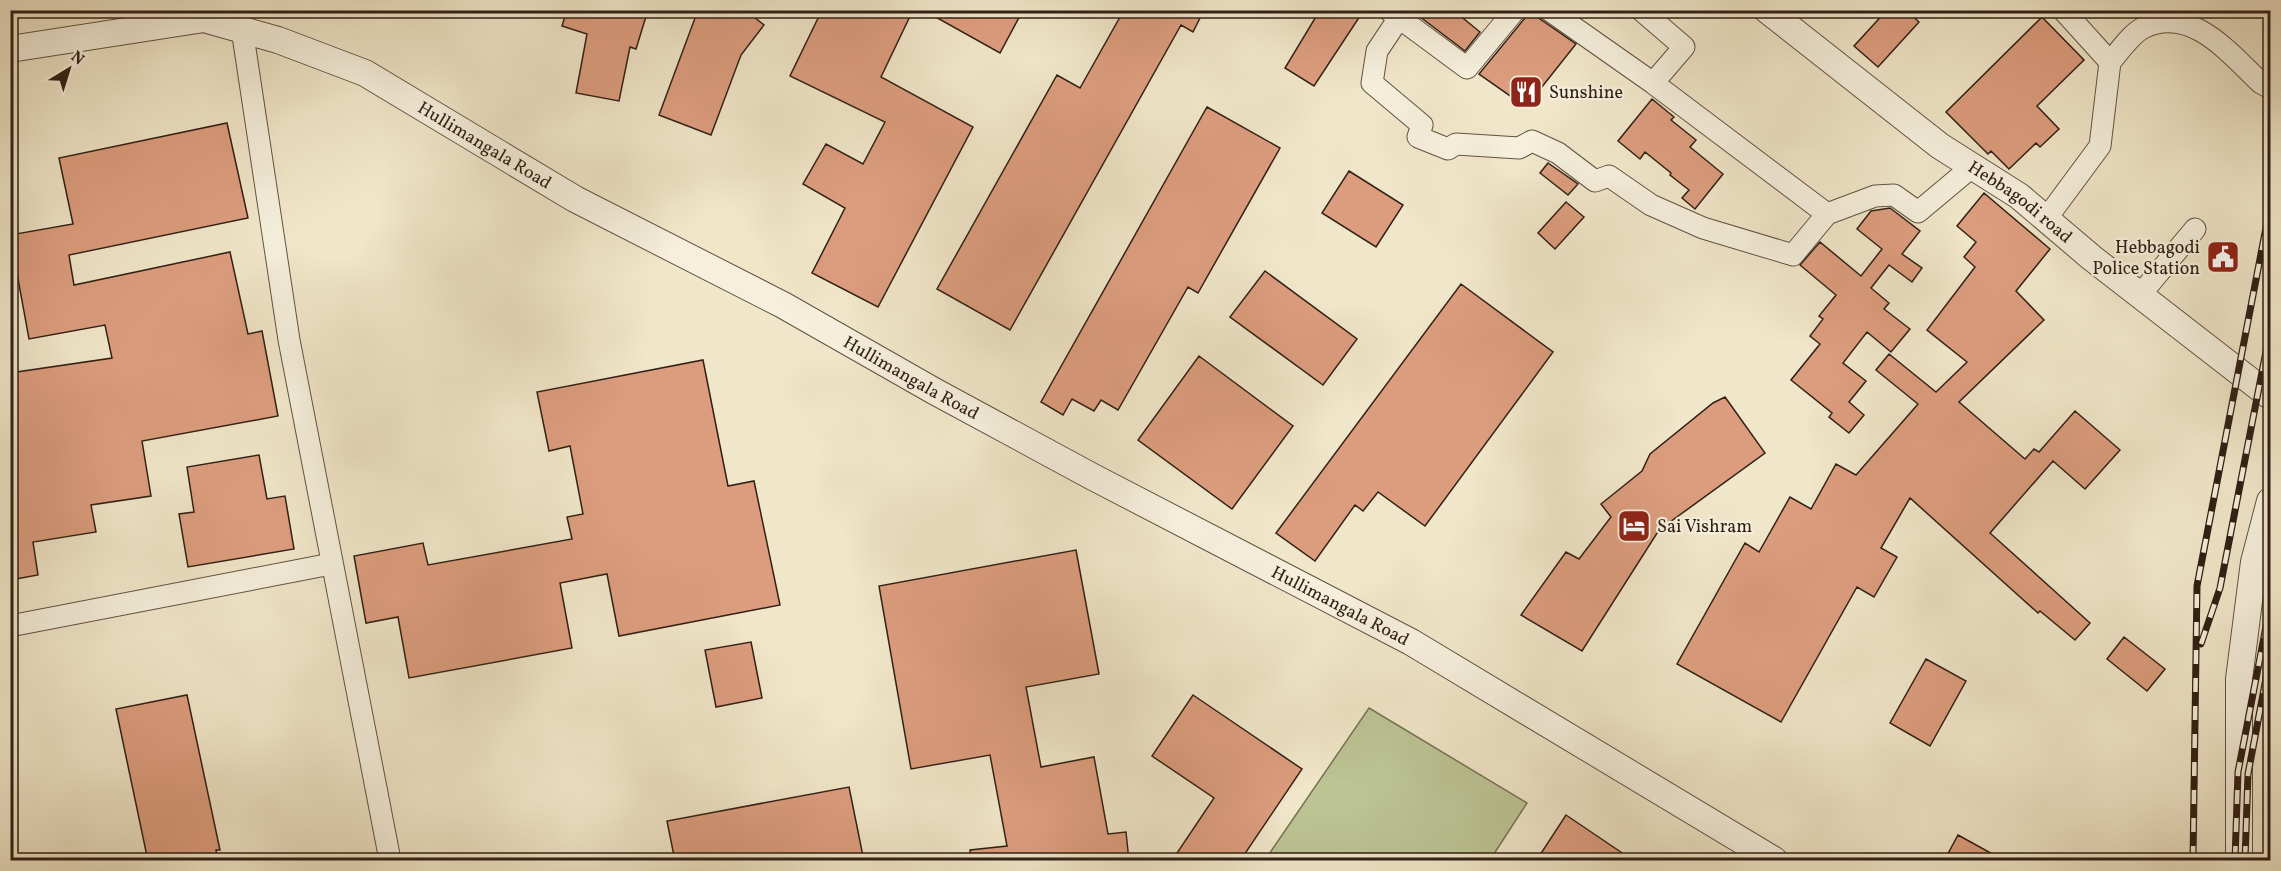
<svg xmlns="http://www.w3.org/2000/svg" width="2281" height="871" viewBox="0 0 2281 871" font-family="Vollkorn,serif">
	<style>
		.green { fill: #bcc494; stroke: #767254; stroke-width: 1.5 }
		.building { fill: #dc9d7e; stroke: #312015; stroke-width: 1.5 }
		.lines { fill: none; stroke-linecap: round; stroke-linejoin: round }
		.minor-casing { stroke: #615242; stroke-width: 23 }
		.tertiary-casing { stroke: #615242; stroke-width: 28 }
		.minor { stroke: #f5efdc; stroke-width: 21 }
		.tertiary { stroke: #f5efdc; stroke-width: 26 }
		.rail-casing { stroke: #312015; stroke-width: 7 }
		.rail { stroke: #f5efdc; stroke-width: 4.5; stroke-dasharray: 14; stroke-linecap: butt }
		.labels { text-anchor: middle; stroke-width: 4.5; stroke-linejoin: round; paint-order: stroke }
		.poi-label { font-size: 18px; fill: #312015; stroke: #f5efdc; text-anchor: start }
		.street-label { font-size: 18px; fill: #312015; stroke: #f5efdc }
	</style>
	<rect width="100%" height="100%" fill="#f0e6c9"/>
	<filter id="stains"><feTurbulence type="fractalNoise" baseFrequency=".00333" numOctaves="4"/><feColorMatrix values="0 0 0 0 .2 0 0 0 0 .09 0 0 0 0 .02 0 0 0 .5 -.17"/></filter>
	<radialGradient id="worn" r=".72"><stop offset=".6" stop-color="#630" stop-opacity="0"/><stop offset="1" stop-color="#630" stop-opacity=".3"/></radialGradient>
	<!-- green -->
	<path class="green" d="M1369,708L1527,803L1490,860H1265Z"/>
	<!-- building -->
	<path class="building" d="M567,10H648L636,49L630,47L619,101L576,93L587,34L562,26Z
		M698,10H745L764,25L741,55L711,135L659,115Z
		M822,10H913L881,77L973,127L878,307L812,273L845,208L803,184L826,144L863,164L885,122L790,76Z
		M923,10H1023L1000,53Z
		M1124,10H1189L1200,18L1193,32L1181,25L1010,330L937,289L1057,75L1080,88Z
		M1320,10H1364L1314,86L1285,68Z
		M1411,10H1453L1480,32L1465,51Z
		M1527,10L1576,44L1526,107L1479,74L1525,18Z
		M1887,10H1906L1919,22L1878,67L1854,46Z
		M2042,17L2084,60L2037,106L2059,129L2040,147L2036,143L2009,169L1991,151L1988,154L1946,112Z
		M1652,99L1674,117L1671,120L1696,140L1690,147L1723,174L1695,209L1682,198L1689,190L1670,175L1671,173L1645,152L1640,159L1618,141Z
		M1207,107L1280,148L1198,293L1188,287L1118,410L1101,400L1094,411L1072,399L1063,415L1041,402Z
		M227,123L248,218L69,255L74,285L230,252L248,334L262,331L278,416L142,441L151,496L91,505L96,532L33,542L38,575L10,580V373L112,358L105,325L29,339L10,235L73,224L59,158Z
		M1548,163L1578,184L1568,195L1540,173Z
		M1349,171L1403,205L1376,247L1322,213Z
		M1984,193L2050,249L2016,291L2044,320L1959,402L2025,459L2034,449L2039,452L2075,411L2120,450L2085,489L2053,461L1990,533L2090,623L2075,640L2040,611L2038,613L1910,498L1881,548L1897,557L1874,597L1857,587L1781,722L1677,664L1745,543L1759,552L1790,497L1811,509L1836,464L1856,475L1918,404L1876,370L1889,354L1936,392L1967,362L1927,330L1975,267L1964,257L1976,242L1957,226Z
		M1566,202L1584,217L1555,249L1538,233Z
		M1890,208L1920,231L1902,254L1922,268L1912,282L1889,265L1871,288L1889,303L1884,309L1910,329L1891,352L1867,332L1843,363L1866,381L1849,402L1864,415L1849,433L1829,417L1832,413L1791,380L1820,344L1810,336L1823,319L1819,316L1836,295L1800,265L1820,242L1861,276L1882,249L1857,229L1871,211Z
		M1265,271L1357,339L1323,385L1230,317Z
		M1461,284L1553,352L1425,526L1378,492L1363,511L1355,505L1315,561L1276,533Z
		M1199,356L1293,426L1232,509L1138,440Z
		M703,360L728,486L754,481L780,605L619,636L607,574L560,583L572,648L409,678L398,617L366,623L354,556L423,543L428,565L572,539L567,517L583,514L570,446L549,451L537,392Z
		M1725,397L1765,453L1659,530L1582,651L1521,615L1566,552L1579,559L1611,517L1601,504L1642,471L1650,454L1713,403Z
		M259,455L267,499L285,496L294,549L188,567L179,514L194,512L187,467Z
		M1076,550L1099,674L1026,687L1041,767L1094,757L1108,834L1126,832L1129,861H971L970,850L1007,846L990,755L911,769L879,586Z
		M2124,637L2165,669L2147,691L2107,659Z
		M751,642L762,698L716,707L705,650Z
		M1926,659L1966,681L1930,746L1890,723Z
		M187,695L220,850H216L218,861H148L116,709Z
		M1193,695L1302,769L1240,861H1187L1177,853L1214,798L1152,756Z
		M849,787L864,861H675L667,821Z
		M1566,815L1634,861H1536Z
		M1958,835L2005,861H1944Z"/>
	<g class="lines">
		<!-- minor casing -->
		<g class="minor-casing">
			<path id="minor" d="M1549,10L1653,83L1684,47L1641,10
				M1390,11L1467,68L1515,10
				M1399,18L1377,51L1372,83L1422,125L1418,137L1448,149L1456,144L1519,148L1532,141L1558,153L1595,181L1609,176L1651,205L1703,228L1793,255L1827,214L1875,196L1894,195L1918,212L1973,166
				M242,29L289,340L390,860
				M2110,62C2119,52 2131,34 2143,28C2191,4 2230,54 2261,83L2270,88
				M1653,83L1827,214
				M2046,219L2100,146L2110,62L2063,10
				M2140,295L2195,229
				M10,626L331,564"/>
		</g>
		<!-- tertiary casing -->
		<g class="tertiary-casing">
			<g id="tertiary">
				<path id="s1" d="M1767,10L1940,146L2019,196L2092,258L2270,396"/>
				<path id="s2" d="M10,49L204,19L278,40L365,73L575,199L783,305L934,391L1093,477L1411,642L1774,860"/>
				<path d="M2239,860V679L2254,562L2270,501"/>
			</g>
		</g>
		<!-- minor -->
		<use href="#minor" class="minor"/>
		<!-- tertiary -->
		<use href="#tertiary" class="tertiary"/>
		<!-- rail casing -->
		<g class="rail-casing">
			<path id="rail" d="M2201,644L2220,588L2270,331
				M2193,860L2197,586L2270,207
				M2235,860L2238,772L2270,606
				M2245,860L2248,774L2270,657"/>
		</g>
		<!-- rail -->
		<use href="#rail" class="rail"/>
	</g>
	<!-- icons -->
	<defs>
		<g id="restaurant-square" transform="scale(1.725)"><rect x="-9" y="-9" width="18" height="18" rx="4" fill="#8f2418" stroke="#f5efdc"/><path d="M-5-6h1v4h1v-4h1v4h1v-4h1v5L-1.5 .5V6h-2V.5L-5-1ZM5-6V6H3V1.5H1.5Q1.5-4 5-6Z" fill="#fff"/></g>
		<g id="civic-square" transform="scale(1.725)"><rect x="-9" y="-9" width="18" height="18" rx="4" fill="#8f2418" stroke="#f5efdc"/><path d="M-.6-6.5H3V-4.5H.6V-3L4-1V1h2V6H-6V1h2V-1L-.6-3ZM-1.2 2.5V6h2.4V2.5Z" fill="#fff"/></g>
		<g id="hotel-square" transform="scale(1.725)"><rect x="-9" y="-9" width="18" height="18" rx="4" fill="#8f2418" stroke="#f5efdc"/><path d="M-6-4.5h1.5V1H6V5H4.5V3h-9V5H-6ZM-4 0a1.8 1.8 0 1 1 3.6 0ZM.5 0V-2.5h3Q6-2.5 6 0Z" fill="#fff"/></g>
	</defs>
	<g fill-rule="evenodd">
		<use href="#restaurant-square" x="1526" y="92"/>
		<use href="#civic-square" x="2223" y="257"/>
		<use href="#hotel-square" x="1634" y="526"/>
	</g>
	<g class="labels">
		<!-- poi labels -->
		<g class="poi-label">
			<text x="1549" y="98">Sunshine</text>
			<text x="2200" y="253" text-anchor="end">Hebbagodi<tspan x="2200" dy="21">Police Station</tspan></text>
			<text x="1657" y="532">Sai Vishram</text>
		</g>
		<!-- street labels -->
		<g class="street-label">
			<text dy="6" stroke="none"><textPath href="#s2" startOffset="506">Hullimangala Road</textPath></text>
			<text dy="6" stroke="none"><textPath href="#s1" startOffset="318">Hebbagodi road</textPath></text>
			<text dy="6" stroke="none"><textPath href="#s2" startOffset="992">Hullimangala Road</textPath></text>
			<text dy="6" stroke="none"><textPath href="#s2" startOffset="1478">Hullimangala Road</textPath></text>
		</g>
	</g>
	<!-- margin -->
	<rect width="2281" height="871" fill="none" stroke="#f0e6c9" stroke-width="36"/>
	<rect x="12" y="12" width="2257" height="847" fill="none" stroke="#312015" stroke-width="3"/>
	<rect x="18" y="18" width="2245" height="835" fill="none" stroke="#312015" stroke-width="1.5"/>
	<!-- north arrow -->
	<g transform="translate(69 69) rotate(38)" stroke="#f5efdc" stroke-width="4.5" paint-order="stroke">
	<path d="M0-4.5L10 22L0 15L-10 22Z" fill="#312015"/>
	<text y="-9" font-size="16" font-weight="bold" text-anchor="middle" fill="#312015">N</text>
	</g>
	<rect width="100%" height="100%" filter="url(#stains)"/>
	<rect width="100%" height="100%" fill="url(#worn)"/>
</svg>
